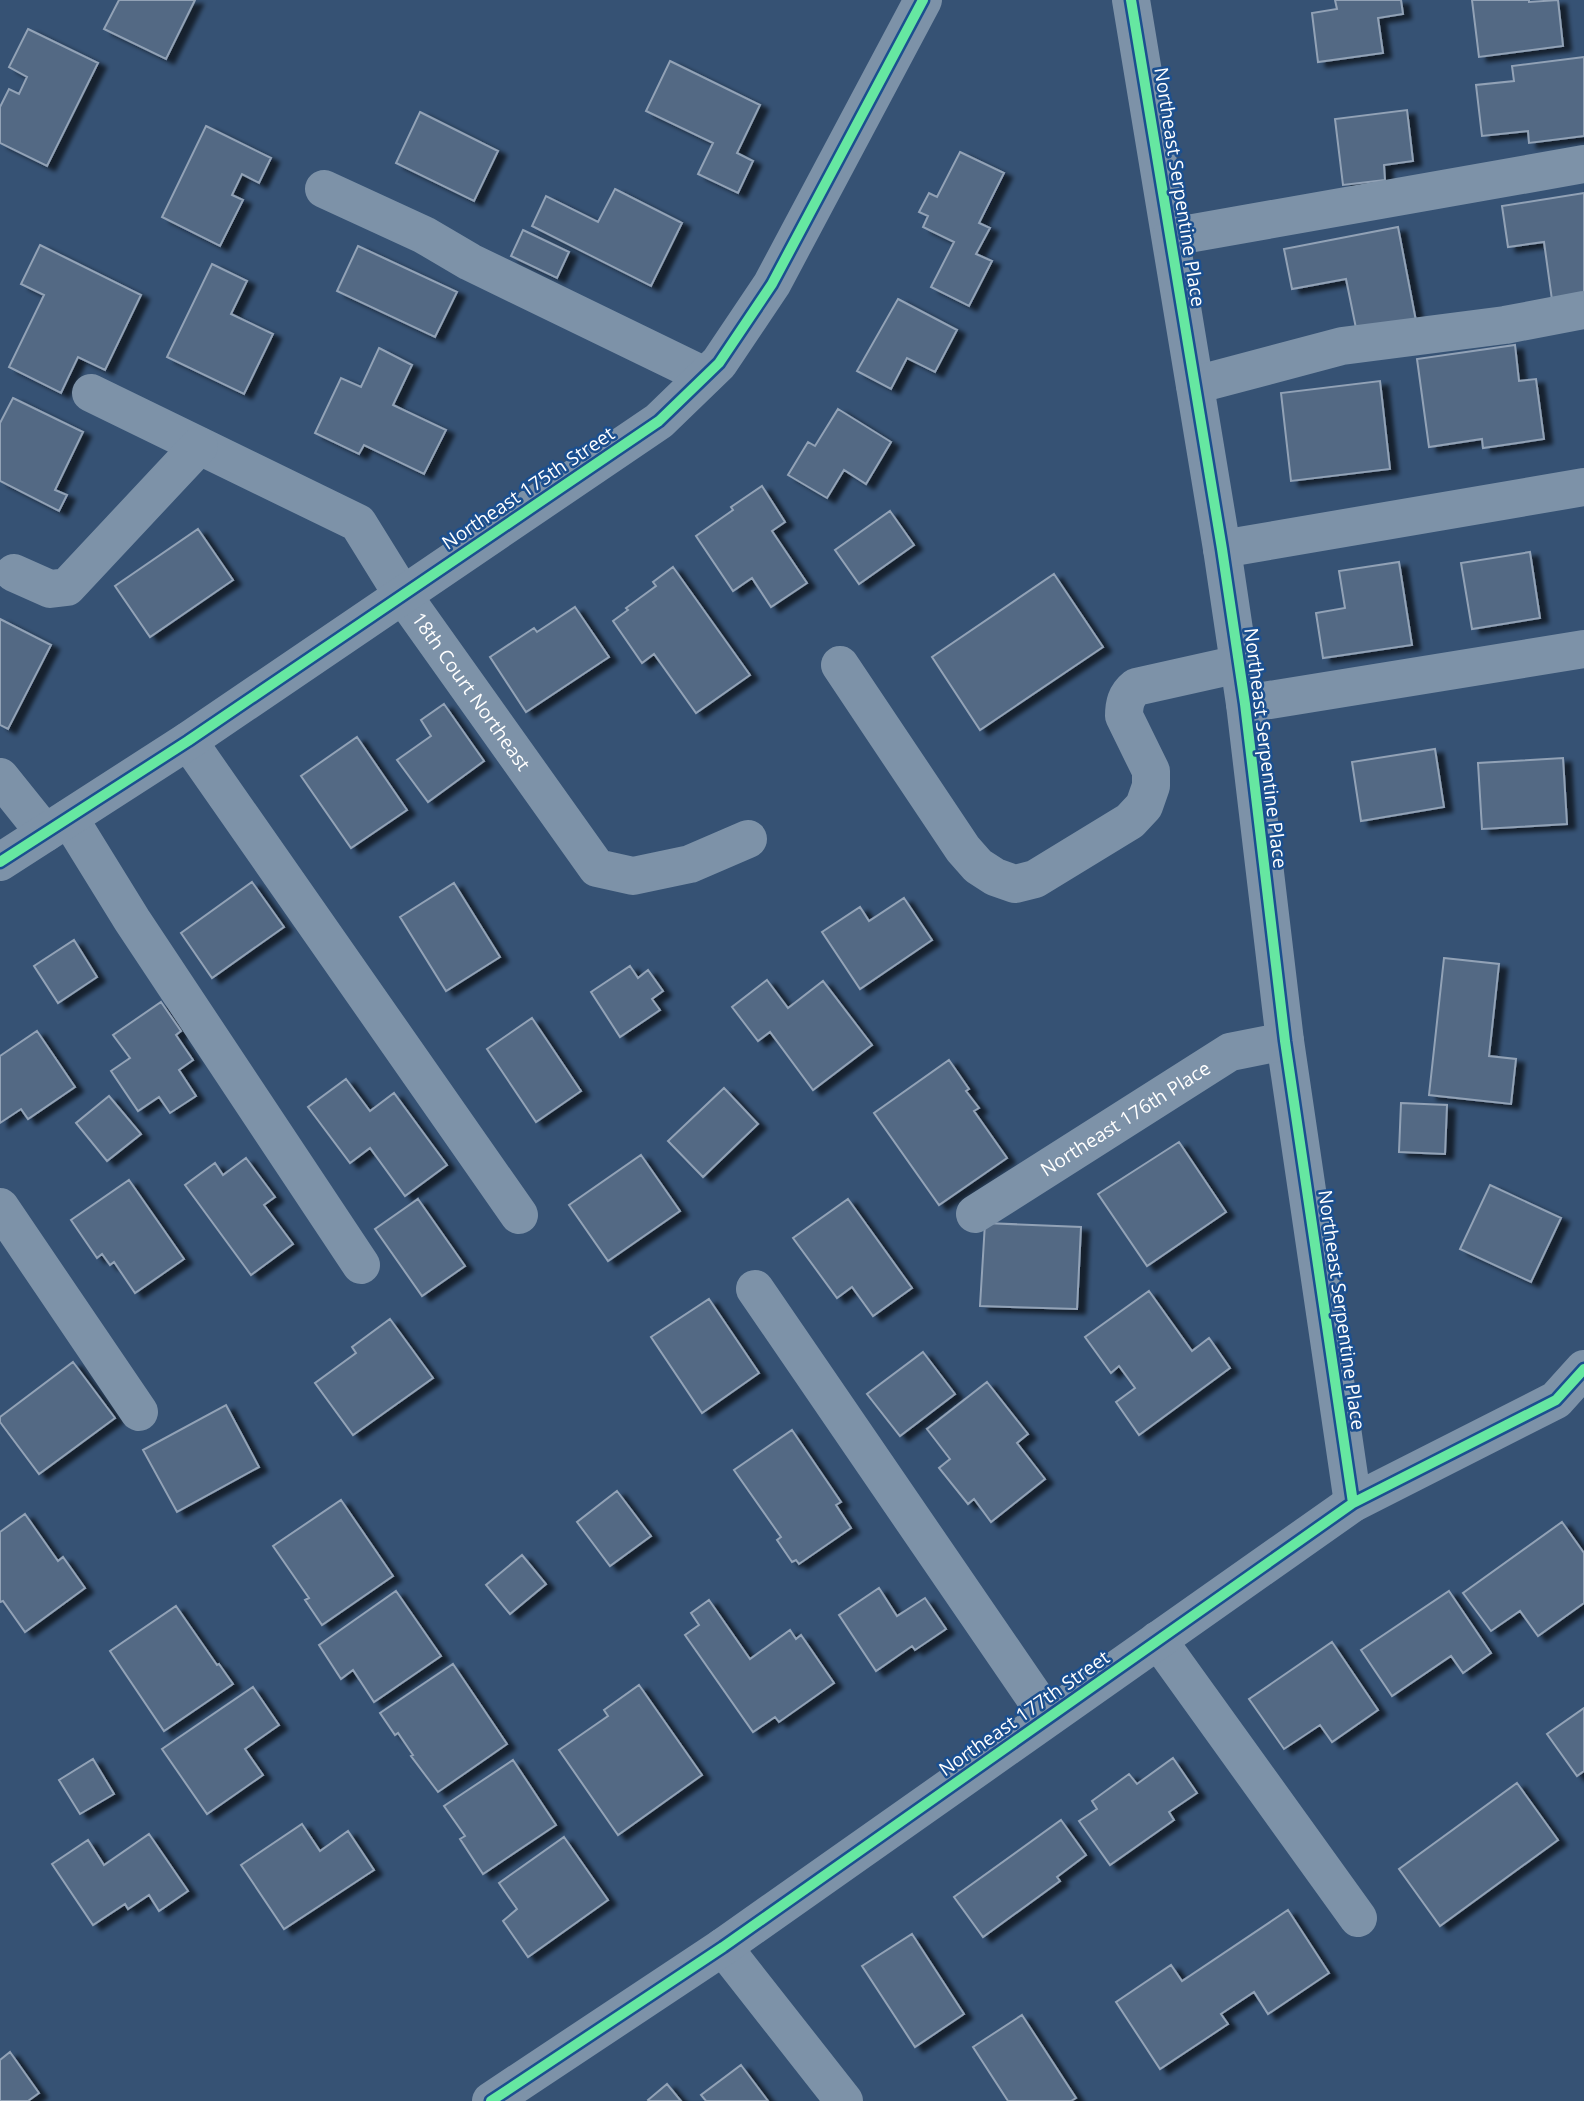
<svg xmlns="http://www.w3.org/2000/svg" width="1584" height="2101" viewBox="0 0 1584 2101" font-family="'Open Sans',sans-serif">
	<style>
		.building { fill: #526984; stroke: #92a2b6; stroke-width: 2; filter: url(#shadow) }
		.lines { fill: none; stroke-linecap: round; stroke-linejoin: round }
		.minor { stroke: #7d92a8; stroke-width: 38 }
		.cycleway-casing { stroke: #1b4f8f; stroke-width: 15 }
		.cycleway { stroke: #66e7a1; stroke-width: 10 }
		.labels { text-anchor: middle; stroke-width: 5; stroke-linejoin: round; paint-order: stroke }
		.street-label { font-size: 19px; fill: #fff; stroke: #1b4f8f }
	</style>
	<defs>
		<filter id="shadow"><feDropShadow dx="8" dy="4.5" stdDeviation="2" flood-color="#0009"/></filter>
	</defs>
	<rect width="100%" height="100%" fill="#365274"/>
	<!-- building -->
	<path class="building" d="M119,0H195L166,59L104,29Z
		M1335,0H1401L1403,14L1378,18L1383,53L1318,62L1312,13L1337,9Z
		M1472,0H1529V2L1558,0L1563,46L1479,57Z
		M28,29L98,63L47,166L0,143V107L9,89L19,94L27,77L9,67Z
		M1584,57V136L1529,143L1528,131L1482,136L1476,85L1514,81L1512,66Z
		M670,61L760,105L737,153L753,161L738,193L698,174L713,143L646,111Z
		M1407,110L1413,161L1384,165L1385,180L1343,185L1335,119Z
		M420,112L498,151L474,201L396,163Z
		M206,126L271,158L259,183L242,174L232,195L243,200L220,246L162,217Z
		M960,152L1004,173L979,223L990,228L976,254L992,261L969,306L931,287L954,242L923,227L928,216L919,212L929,193L937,197Z
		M615,189L682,223L651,286L532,226L546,196L598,222Z
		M1584,193V296L1552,300L1544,242L1508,247L1502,206Z
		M1398,227L1416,321L1357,333L1346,279L1292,289L1284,249Z
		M523,230L569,252L557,278L511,256Z
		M40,245L141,295L105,370L78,357L61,393L9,367L44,295L21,284Z
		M358,246L457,292L435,337L337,291Z
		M212,264L247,281L231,314L273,334L244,394L167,357Z
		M898,299L957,330L935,372L907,358L891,389L857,371Z
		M1515,345L1519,381L1536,379L1544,439L1483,448L1482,439L1429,447L1417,359Z
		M379,348L412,365L393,405L446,430L424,474L364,445L359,454L315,433L341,378L361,387Z
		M1380,381L1390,469L1291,481L1281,393Z
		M13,398L83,432L55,490L67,495L59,511L0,481V423Z
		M838,409L891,442L866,484L844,470L827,498L788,475L808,442L815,446Z
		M762,486L785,522L772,531L807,583L771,607L752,578L733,591L696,536L733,510L731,507Z
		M890,511L914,545L859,584L835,550Z
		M198,529L233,580L150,637L115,586Z
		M1530,552L1540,618L1472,629L1461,563Z
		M1399,562L1412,645L1323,658L1316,613L1345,608L1339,571Z
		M673,567L750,675L696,713L654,654L642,663L613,621L628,610L626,608L656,586L653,582Z
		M1054,574L1103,647L980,730L932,657Z
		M575,607L609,657L526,712L490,657L534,628L537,632Z
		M0,619L51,645L8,729L0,725Z
		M444,704L484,761L428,802L397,760L431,736L421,720Z
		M357,737L407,810L351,848L301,776Z
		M1435,749L1444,807L1361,821L1352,762Z
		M1563,758L1567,824L1482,829L1478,763Z
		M252,882L284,927L212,978L181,933Z
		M454,883L500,957L446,991L400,917Z
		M904,898L932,940L860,989L822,932L860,907L869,921Z
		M74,940L97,977L58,1003L34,966Z
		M1444,958L1499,964L1489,1056L1516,1059L1511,1104L1429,1095Z
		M630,966L638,978L648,970L663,991L652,999L660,1010L620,1037L591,992Z
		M767,980L788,1008L823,981L872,1045L813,1090L770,1032L758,1041L732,1007Z
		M161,1002L181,1031L176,1035L193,1060L179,1070L196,1096L170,1113L159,1097L138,1111L111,1071L130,1058L113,1035Z
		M532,1018L581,1091L536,1122L487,1049Z
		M37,1031L75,1087L28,1119L21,1109L0,1123V1056Z
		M949,1060L969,1089L966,1091L979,1108L974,1111L1007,1158L939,1205L874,1113Z
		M346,1079L370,1111L394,1093L447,1165L405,1196L370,1148L350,1163L308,1107Z
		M724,1088L758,1124L703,1177L668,1141Z
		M109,1096L141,1134L107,1161L76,1123Z
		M1401,1103L1447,1105L1445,1154L1399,1152Z
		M1179,1142L1226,1212L1147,1266L1098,1194Z
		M641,1155L680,1211L608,1261L569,1205Z
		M246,1158L275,1197L264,1205L293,1244L251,1275L185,1185L215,1163L223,1175Z
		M129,1180L184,1259L135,1293L114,1262L110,1265L102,1254L97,1258L71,1220Z
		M1490,1185L1561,1218L1531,1282L1460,1249Z
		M418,1199L465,1266L422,1296L375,1229Z
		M848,1199L912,1288L873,1316L852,1287L837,1298L793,1238Z
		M985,1223L1081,1227L1077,1309L980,1306Z
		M1149,1291L1192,1351L1209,1338L1230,1368L1139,1435L1116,1402L1135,1388L1119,1366L1111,1373L1085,1337Z
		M709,1299L759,1373L702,1413L651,1337Z
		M390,1319L433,1378L353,1435L315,1383L356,1353L352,1347Z
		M923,1352L955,1394L900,1436L867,1394Z
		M73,1362L115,1418L39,1474L0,1422V1417Z
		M987,1382L1028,1434L1017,1443L1045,1479L991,1522L974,1499L968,1504L939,1468L950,1459L927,1429Z
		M226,1405L259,1467L177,1512L143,1450Z
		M792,1430L841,1502L836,1505L851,1528L799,1564L796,1560L792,1562L777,1540L781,1537L734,1470Z
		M617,1491L651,1536L610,1566L577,1522Z
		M341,1500L393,1576L322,1625L305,1600L309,1598L273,1546Z
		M25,1514L58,1561L63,1557L85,1588L25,1632L3,1601L0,1602V1532Z
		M1562,1522L1584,1553V1603L1538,1636L1520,1611L1491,1631L1463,1593Z
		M522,1555L546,1584L510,1614L486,1585Z
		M879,1588L897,1616L925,1598L946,1629L915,1650L912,1646L876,1671L839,1615Z
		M396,1591L441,1656L374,1702L353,1670L341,1679L319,1645Z
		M1449,1591L1491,1653L1463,1673L1451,1656L1392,1696L1361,1650Z
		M709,1600L750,1659L790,1630L796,1639L801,1635L834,1683L779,1722L775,1717L753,1732L685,1635L699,1625L691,1613Z
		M176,1606L217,1665L219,1664L233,1684L164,1731L110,1651Z
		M1332,1642L1378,1710L1332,1742L1320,1725L1284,1749L1249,1699Z
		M453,1664L507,1744L438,1792L411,1756L413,1755L398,1733L395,1735L380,1713Z
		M639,1685L702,1775L618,1835L559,1750L608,1716L604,1710Z
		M253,1687L279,1725L245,1749L263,1775L207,1814L162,1749Z
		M1584,1708V1771L1577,1776L1547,1734Z
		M1173,1758L1197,1793L1169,1812L1174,1820L1110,1865L1079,1821L1097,1809L1092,1801L1129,1774L1137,1784Z
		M93,1759L114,1794L80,1814L59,1780Z
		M513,1760L556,1825L483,1874L460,1839L465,1836L444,1806Z
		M1517,1783L1558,1840L1440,1926L1399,1869Z
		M1061,1820L1086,1855L1057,1877L1060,1881L983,1937L954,1897Z
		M302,1824L320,1851L348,1831L374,1870L284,1929L241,1865Z
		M149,1834L188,1891L159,1911L149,1895L128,1909L125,1904L93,1925L52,1864L88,1840L104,1865Z
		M564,1837L608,1900L528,1957L503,1921L517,1909L499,1883Z
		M1288,1910L1329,1973L1268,2014L1254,1992L1221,2014L1228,2024L1160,2069L1116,2002L1171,1965L1182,1981Z
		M912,1934L964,2014L915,2047L862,1966Z
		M1022,2015L1076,2098L1071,2101H1008L973,2047Z
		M10,2052L39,2093L28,2101H0V2060Z
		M741,2065L768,2101H706L701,2095Z
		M667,2084L681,2101H649L648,2100Z"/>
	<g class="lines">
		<!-- minor -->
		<g class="minor">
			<path d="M1131,0L1222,549L1245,704L1285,1041L1353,1503"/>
			<path d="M324,189L424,235L470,262L705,376"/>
			<path d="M1171,237L1584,164"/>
			<path d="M1195,385L1342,346L1505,325L1584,310"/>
			<path id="s1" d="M91,393L358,523L402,594L597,868L633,876L690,864L748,839"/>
			<path d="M1222,549L1584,487"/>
			<path d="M14,573L50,589L67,587L199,446"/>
			<path d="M840,665L963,849L978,866L995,877L1015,884L1035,879L1130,821L1144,806L1151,786V771L1124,716C1124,704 1126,695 1136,687L1239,664"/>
			<path d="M1245,704L1584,649"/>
			<path d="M188,741L519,1215"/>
			<path d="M0,777L45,833"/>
			<path d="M69,818L132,920L361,1265"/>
			<path d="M0,862L188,741L659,421L719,363L772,284L923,0"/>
			<path d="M0,1207L139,1412"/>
			<path id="s2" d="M975,1214L1230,1052L1285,1041"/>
			<path d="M755,1289L1048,1717"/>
			<path d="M1158,1640L1358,1918"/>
			<path d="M723,1947L844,2101"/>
			<path d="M491,2101L723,1947L1353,1503L1556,1400L1584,1369"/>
		</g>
		<!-- cycleway casing -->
		<g class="cycleway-casing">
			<path id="cycleway" d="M1131,0L1222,549L1245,704L1285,1041L1353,1503
				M0,862L188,741L659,421L719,363L772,284L923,0
				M491,2101L723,1947L1353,1503L1556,1400L1584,1369"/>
		</g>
		<!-- cycleway -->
		<use href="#cycleway" class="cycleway"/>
	</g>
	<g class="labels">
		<!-- street labels -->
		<g class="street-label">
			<text transform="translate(1180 187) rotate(81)" y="7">Northeast Serpentine Place</text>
			<text transform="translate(528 488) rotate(-34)" y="7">Northeast 175th Street</text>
			<text dy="7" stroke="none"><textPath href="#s1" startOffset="500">18th Court Northeast</textPath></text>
			<text transform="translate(1266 748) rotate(83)" y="7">Northeast Serpentine Place</text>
			<text dy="7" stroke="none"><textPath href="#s2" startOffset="178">Northeast 176th Place</textPath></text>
			<text transform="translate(1342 1310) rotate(82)" y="7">Northeast Serpentine Place</text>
			<text transform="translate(1024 1713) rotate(-35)" y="7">Northeast 177th Street</text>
		</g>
	</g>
</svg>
